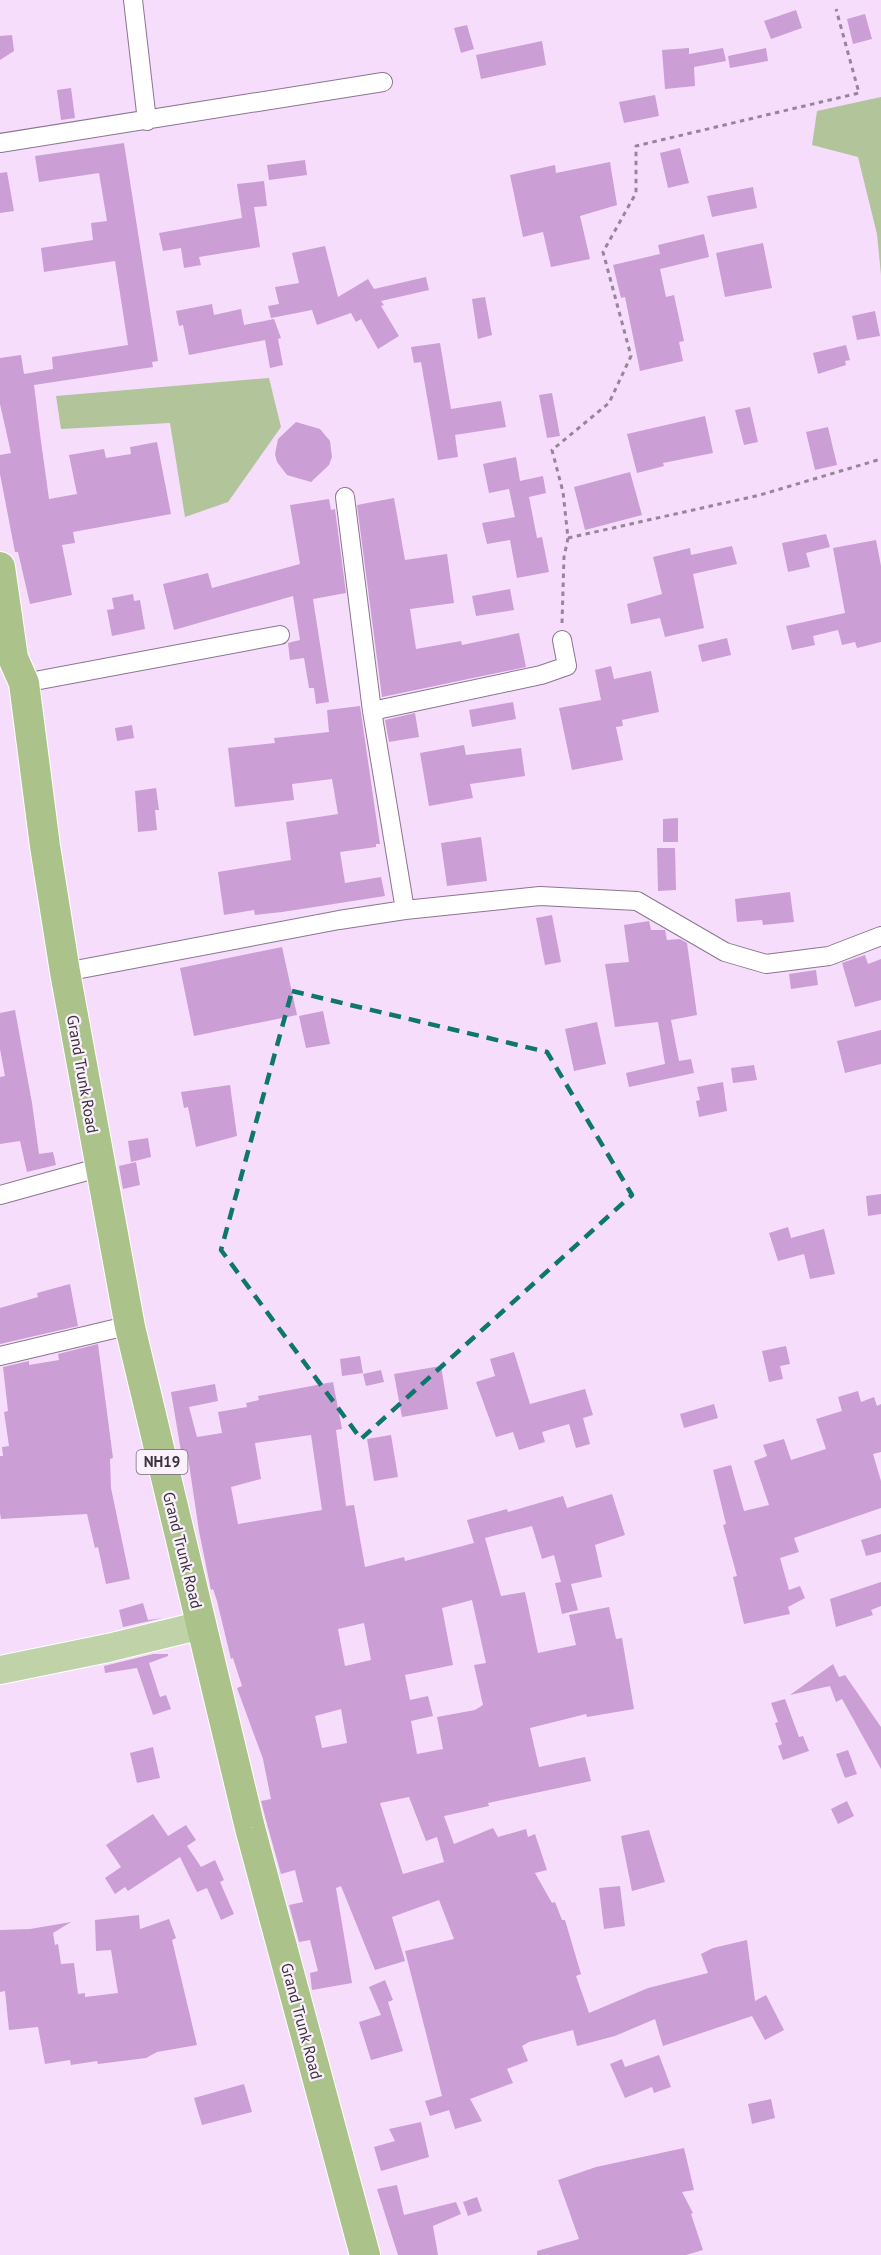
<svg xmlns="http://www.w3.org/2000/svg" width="881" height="2255" viewBox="0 0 881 2255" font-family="'PT Sans',sans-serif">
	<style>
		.green { fill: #b1c49a }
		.building { fill: #cb9ed5; fill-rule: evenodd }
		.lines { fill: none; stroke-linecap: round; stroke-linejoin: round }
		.minor-casing { stroke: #8c7590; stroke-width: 20 }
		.primary-casing { stroke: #fff; stroke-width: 30 }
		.trunk-casing { stroke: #fff; stroke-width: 32 }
		.path { stroke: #97859b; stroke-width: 3; stroke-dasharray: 4.5 4.5; stroke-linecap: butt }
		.minor { stroke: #fff; stroke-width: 18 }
		.primary { stroke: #c0d2a8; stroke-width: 28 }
		.trunk { stroke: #abc38b; stroke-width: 30 }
		.marked { fill: none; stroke: #0f766e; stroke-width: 4.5; stroke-dasharray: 12 8; stroke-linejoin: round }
		.labels { text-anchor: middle; stroke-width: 4.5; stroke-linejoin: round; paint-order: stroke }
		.shield { fill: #fbf1fd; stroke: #756b77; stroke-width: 1.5 }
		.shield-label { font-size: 15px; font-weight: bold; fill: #3c323e }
		.street-label { font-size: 16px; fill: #3c323e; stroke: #fbf1fd }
	</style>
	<rect width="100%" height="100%" fill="#f7ddfc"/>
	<!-- green -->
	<path class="green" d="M881,97V275L877,234L858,157L812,145L817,111Z
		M269,378L281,427L228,502L185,517L170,423L61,429L56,396Z"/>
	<!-- building -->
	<path class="building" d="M796,10L802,28L771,39L764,21Z
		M865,14L872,39L853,44L847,19Z
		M467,25L474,49L461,53L454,28Z
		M12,35L14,51L0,60V36Z
		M542,41L546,65L481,79L476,55Z
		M689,48V54L723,48L726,61L694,67L695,86L665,89L662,50Z
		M766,48L768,61L730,68L728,56Z
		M71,88L75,118L61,120L57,90Z
		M655,95L659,116L624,123L619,102Z
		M124,143L158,361L152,362L153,367L34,385L40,434L49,499L77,494L69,455L104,449L106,458L131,454L130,447L157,442L171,514L73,532L75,543L62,545L72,595L30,604L18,552H15L0,474V455L11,453L0,404V358L21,355L24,374L53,369L52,357L128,345L115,261L44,272L41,248L93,240L91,223L107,221L99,173L39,182L35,156Z
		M680,148L689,183L668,188L660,153Z
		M305,160L307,175L269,180L267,165Z
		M610,162L617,205L580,216L590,259L551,267L543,232L523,237L510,175L555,165L556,173Z
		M7,172L14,211L0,213V173Z
		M264,181L267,206L254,207L260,247L199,257L201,265L184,268L181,248L163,251L159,233L242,218L237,184Z
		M753,187L757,208L712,217L707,196Z
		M704,234L709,257L660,269L666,297L674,295L684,341L679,342L683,361L640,371L625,297L621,298L613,265L660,254L658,245Z
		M763,243L772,288L725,297L716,253Z
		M325,246L338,297L368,279L374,289L426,277L429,290L381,301L384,305L381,306L399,336L378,349L361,319L356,322L351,313L317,325L312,310L271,318L268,306L279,304L275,287L299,283L292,253Z
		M485,297L492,335L478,339L472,299Z
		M212,304L214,315L241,309L244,325L274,319L281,338L278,339L283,365L270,368L265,340L189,355L183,325L179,326L176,311Z
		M875,311L880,336L857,340L852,316Z
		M440,343L451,409L501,401L506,427L455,435L458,457L438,460L421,362L414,363L411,347Z
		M846,345L850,360L845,361L846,365L818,374L813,353Z
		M552,393L560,436L547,438L539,395Z
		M750,407L758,442L744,445L735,410Z
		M705,416L713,453L663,463L664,466L637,473L627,434Z
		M296,422L320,429L330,441L332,457L329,465L311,482L287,475L277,462L275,454L278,439Z
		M828,427L837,465L815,470L806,432Z
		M516,457L520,481L543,476L546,493L529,497L537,538L542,537L549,572L517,578L510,540L487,544L482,523L515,517L509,489L489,493L483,464Z
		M630,472L642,515L585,530L574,487Z
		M394,498L405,560L447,554L454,603L410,609L416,649L461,641L462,645L519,633L526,667L382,697L357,505Z
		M329,499L331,510L335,509L346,593L313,599L329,702L316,704L314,688H309L304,658L290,660L288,643L300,640L293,596L174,630L163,584L208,573L212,588L300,564L290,505Z
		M826,534L830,547L806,553L810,567L788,572L782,543Z
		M876,540L881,566V642L857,648L855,642L842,645L838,630L813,636L815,645L792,650L786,626L845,613L833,548Z
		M732,546L737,564L693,574L704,628L665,637L660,618L631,624L627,604L662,594L653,557L690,548L691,555Z
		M510,589L514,610L476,616L472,596Z
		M133,594L134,601L140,600L145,629L112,636L107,610L114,609L112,598Z
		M727,638L731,655L702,662L698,645Z
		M611,666L614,679L651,671L659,712L622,720L623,726L616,727L623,760L572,770L559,708L601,700L595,670Z
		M513,702L516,719L472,727L469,710Z
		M360,706L380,844H376V847L340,852L345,883L381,877L385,896L282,912L255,915L254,910L224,915L218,872L291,860L286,822L338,814L332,779L292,784L294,800L235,807L228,748L275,743L274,738L329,732L327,710Z
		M415,713L419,737L389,742L385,720Z
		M132,725L134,738L117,741L115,728Z
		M464,745L466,755L521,748L525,776L470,784L473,798L429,806L420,753Z
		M156,788L159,810H155L157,830L138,832L135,791Z
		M678,818V842H663V819Z
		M481,837L487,881L447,886L441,843Z
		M657,848H675L676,890L658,891Z
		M790,892L794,922L763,925L762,920L737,922L735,899Z
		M552,915L561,962L545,965L536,918Z
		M649,921L651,930H665L667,940L680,939L687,943L697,1015L671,1020L679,1061L691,1059L694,1073L629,1087L626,1073L665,1064L658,1022L615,1027L605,964L629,962L624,925Z
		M282,947L297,1015L194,1036L180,968Z
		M865,955L868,964L881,959V1000L855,1007L842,963Z
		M816,970L818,985L791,989L789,974Z
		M15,1010L32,1103L39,1154L53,1152L56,1165L27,1172L20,1141L0,1144V1077L5,1076L0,1049V1013Z
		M323,1011L330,1044L306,1048L299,1016Z
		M597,1022L606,1064L574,1071L565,1029Z
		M881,1030V1064L845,1073L837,1041Z
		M754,1065L757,1080L733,1083L731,1068Z
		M723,1082L727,1111L699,1117L696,1101L700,1100L697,1087Z
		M230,1085L237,1136L196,1147L188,1107L184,1108L181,1092Z
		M148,1138L151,1157L131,1162L128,1141Z
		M136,1162L140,1185L123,1189L119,1166Z
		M881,1194V1214L868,1216L866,1196Z
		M788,1227L791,1238L824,1229L835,1274L810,1279L804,1254L778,1261L769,1233Z
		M70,1284L78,1326L0,1344V1308L38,1297L37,1293Z
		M98,1344L113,1458L110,1459L111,1488L130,1579L106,1584L98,1547L95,1548L87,1514L1,1519L0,1513V1456H3L2,1447L9,1446L4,1412L8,1411L3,1367L29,1361V1365L59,1360L58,1354Z
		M786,1346L790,1364L780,1366L783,1379L769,1382L762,1351Z
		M514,1352L530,1404L585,1389L593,1415L583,1418L590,1444L576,1448L569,1424L542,1432L545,1442L519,1450L513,1432L496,1437L476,1382L495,1376L490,1359Z
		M360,1356L363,1373L342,1376L340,1359Z
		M441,1366L448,1409L402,1417L394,1374Z
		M381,1370L384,1382L366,1386L363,1374Z
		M333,1382L342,1429L336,1430L346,1506L354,1505L365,1567L404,1557L405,1561L474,1543L467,1520L507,1509L508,1512L563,1496L567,1508L612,1494L625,1535L595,1545L602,1577L571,1584L578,1610L562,1614L555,1583L561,1582L554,1555L542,1559L532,1526L485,1538L501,1596L525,1592L538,1653L576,1645L569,1615L609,1607L616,1639L622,1638L634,1709L587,1717L586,1714L530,1728L539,1767L585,1757L591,1781L488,1803L489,1806L444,1816L454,1844L493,1828L498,1837L526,1829L528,1837L535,1834L547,1870L535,1873L552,1903L555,1902L562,1920H565L581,1974L576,1976L589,2013L648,1988L708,1973L701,1954L713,1948L747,1940L755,2001L766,1995L784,2030L765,2040L752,2016L663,2046L655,2019L615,2036L577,2046L573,2030L529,2042L522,2046L528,2061L507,2069L513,2083L470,2099L482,2121L455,2129L449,2110L430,2116L425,2101L442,2096L405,1951L454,1939L439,1900L392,1917L405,1961L375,1970L341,1886L336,1888L352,1983L312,1990L310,1973L318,1971L310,1940L299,1942L289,1905L303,1902L295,1870L281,1874L267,1824L261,1801L271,1799L263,1759L237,1688L242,1686L233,1658L231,1659L217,1601L213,1589L211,1590L199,1531L188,1457H182L171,1392L215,1384L218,1401L189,1407L197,1437L222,1433L218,1412L247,1407L246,1403L259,1400L258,1396ZM311,1435L322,1510L238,1524L231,1487L261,1479L255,1443ZM472,1600L486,1663L474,1665L483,1705L475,1710L437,1717L443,1749L417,1754L411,1721L433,1716L428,1696L410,1700L405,1675L453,1665L442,1608ZM364,1623L371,1660L345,1666L338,1629ZM341,1709L347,1743L322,1748L315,1716ZM409,1797L426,1841L437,1837L444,1862L403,1874L380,1803Z
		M858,1391L861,1402L874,1397L877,1406L881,1404V1452L873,1454L881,1481V1508L794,1538L799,1552L780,1558L789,1590L800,1586L805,1598L788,1607L790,1614L744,1624L733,1577L737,1576L723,1525L726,1524L713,1470L731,1465L744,1511L769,1505L754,1461L767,1456L763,1445L784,1439L791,1460L826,1449L816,1419L842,1411L838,1397Z
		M714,1404L718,1418L684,1428L680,1414Z
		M391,1435L398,1477L374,1481L367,1439Z
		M881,1534V1552L866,1556L861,1540Z
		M881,1582V1606L871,1610L873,1615L836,1627L830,1599Z
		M143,1603L148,1620L163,1618L123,1627L119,1610Z
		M153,1654H168V1656L149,1663L160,1697L166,1695L171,1709L153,1715L137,1668L105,1673L104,1666Z
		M833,1664L839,1677L845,1675L881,1727V1769L842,1699L836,1702L830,1686L790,1695Z
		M785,1699L799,1737L803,1736L809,1751L783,1760L778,1746L782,1744L775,1723L778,1722L771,1703Z
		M153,1747L160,1778L137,1783L130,1753Z
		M848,1750L857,1774L845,1778L836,1754Z
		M847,1801L854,1816L838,1824L831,1809Z
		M153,1814L168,1836L186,1825L196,1840L187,1846L201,1867L215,1860L224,1880L220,1882L234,1914L221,1920L207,1888L197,1892L180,1857L128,1891L125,1887L115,1894L105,1878L121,1867L106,1845Z
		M649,1830L665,1882L632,1891L621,1836Z
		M620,1886L625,1926L604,1929L599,1888Z
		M139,1915L140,1929L169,1919L176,1938L172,1940L197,2045L157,2052L146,2058L98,2064L97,2061L71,2065L70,2060L45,2064L38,2027L9,2030L5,1991L0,1992V1930L30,1929L71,1922L53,1933L55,1945L58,1944L61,1964L74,1963L78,1994L85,1993V1997L118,1993L111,1950L96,1951L95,1920Z
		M385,1980L393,2000L388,2002L403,2051L371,2060L359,2022L381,2015L369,1987Z
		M659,2055L671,2087L654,2093L652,2087L625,2098L610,2064L622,2059L625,2067Z
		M244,2084L252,2112L202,2125L194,2098Z
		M771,2099L775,2118L752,2124L748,2104Z
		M421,2122L429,2157L381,2171L374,2147L395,2141L389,2129Z
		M684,2148L694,2190L682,2192L693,2213L691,2214L703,2250L686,2255H537V2251L579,2239L558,2180L596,2167Z
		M397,2185L404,2215L456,2202L461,2214L433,2226L438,2255H398L377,2189Z
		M477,2197L482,2211L468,2216L463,2202Z"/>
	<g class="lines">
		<!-- minor casing -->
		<g class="minor-casing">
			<path id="minor" d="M133,0L147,121
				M0,143L383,82
				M345,497L372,711L405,910
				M24,683L280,635
				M372,711L541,675L567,666L562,640
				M65,972L339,920L405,910L540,896L637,901L725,952L766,964L829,956L881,936
				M0,1195L87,1171
				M0,1356L118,1328"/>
		</g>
		<!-- primary casing -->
		<g class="primary-casing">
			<path id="primary" d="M0,1670L108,1648L202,1625"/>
		</g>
		<!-- trunk casing -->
		<g class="trunk-casing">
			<path id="trunk" d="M0,567L13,658L24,683L45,846L65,972L130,1327L250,1828L365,2255"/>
		</g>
		<!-- path -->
		<path class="path" d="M568,538L760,495L881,459
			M562,623L564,557L568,538L563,492L552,450L609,403L631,356L603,252L636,193V146L859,93L836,9"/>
		<!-- minor -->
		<use href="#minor" class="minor"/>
		<!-- primary -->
		<use href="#primary" class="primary"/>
		<!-- trunk -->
		<use href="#trunk" class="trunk"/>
	</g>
	<!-- marked area -->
	<path class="marked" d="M292,991L547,1052L632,1195L361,1439L221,1250Z"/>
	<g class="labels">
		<!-- shield labels -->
		<rect class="shield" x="136.5" y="1450" width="51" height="24" rx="4.5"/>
		<g class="shield-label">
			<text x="162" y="1467">NH19</text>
		</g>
		<!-- street labels -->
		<g class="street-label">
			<text transform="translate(83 1074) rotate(80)" y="6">Grand Trunk Road</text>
			<text transform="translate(183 1550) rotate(76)" y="6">Grand Trunk Road</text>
			<text transform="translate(302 2021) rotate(75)" y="6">Grand Trunk Road</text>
		</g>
	</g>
</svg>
